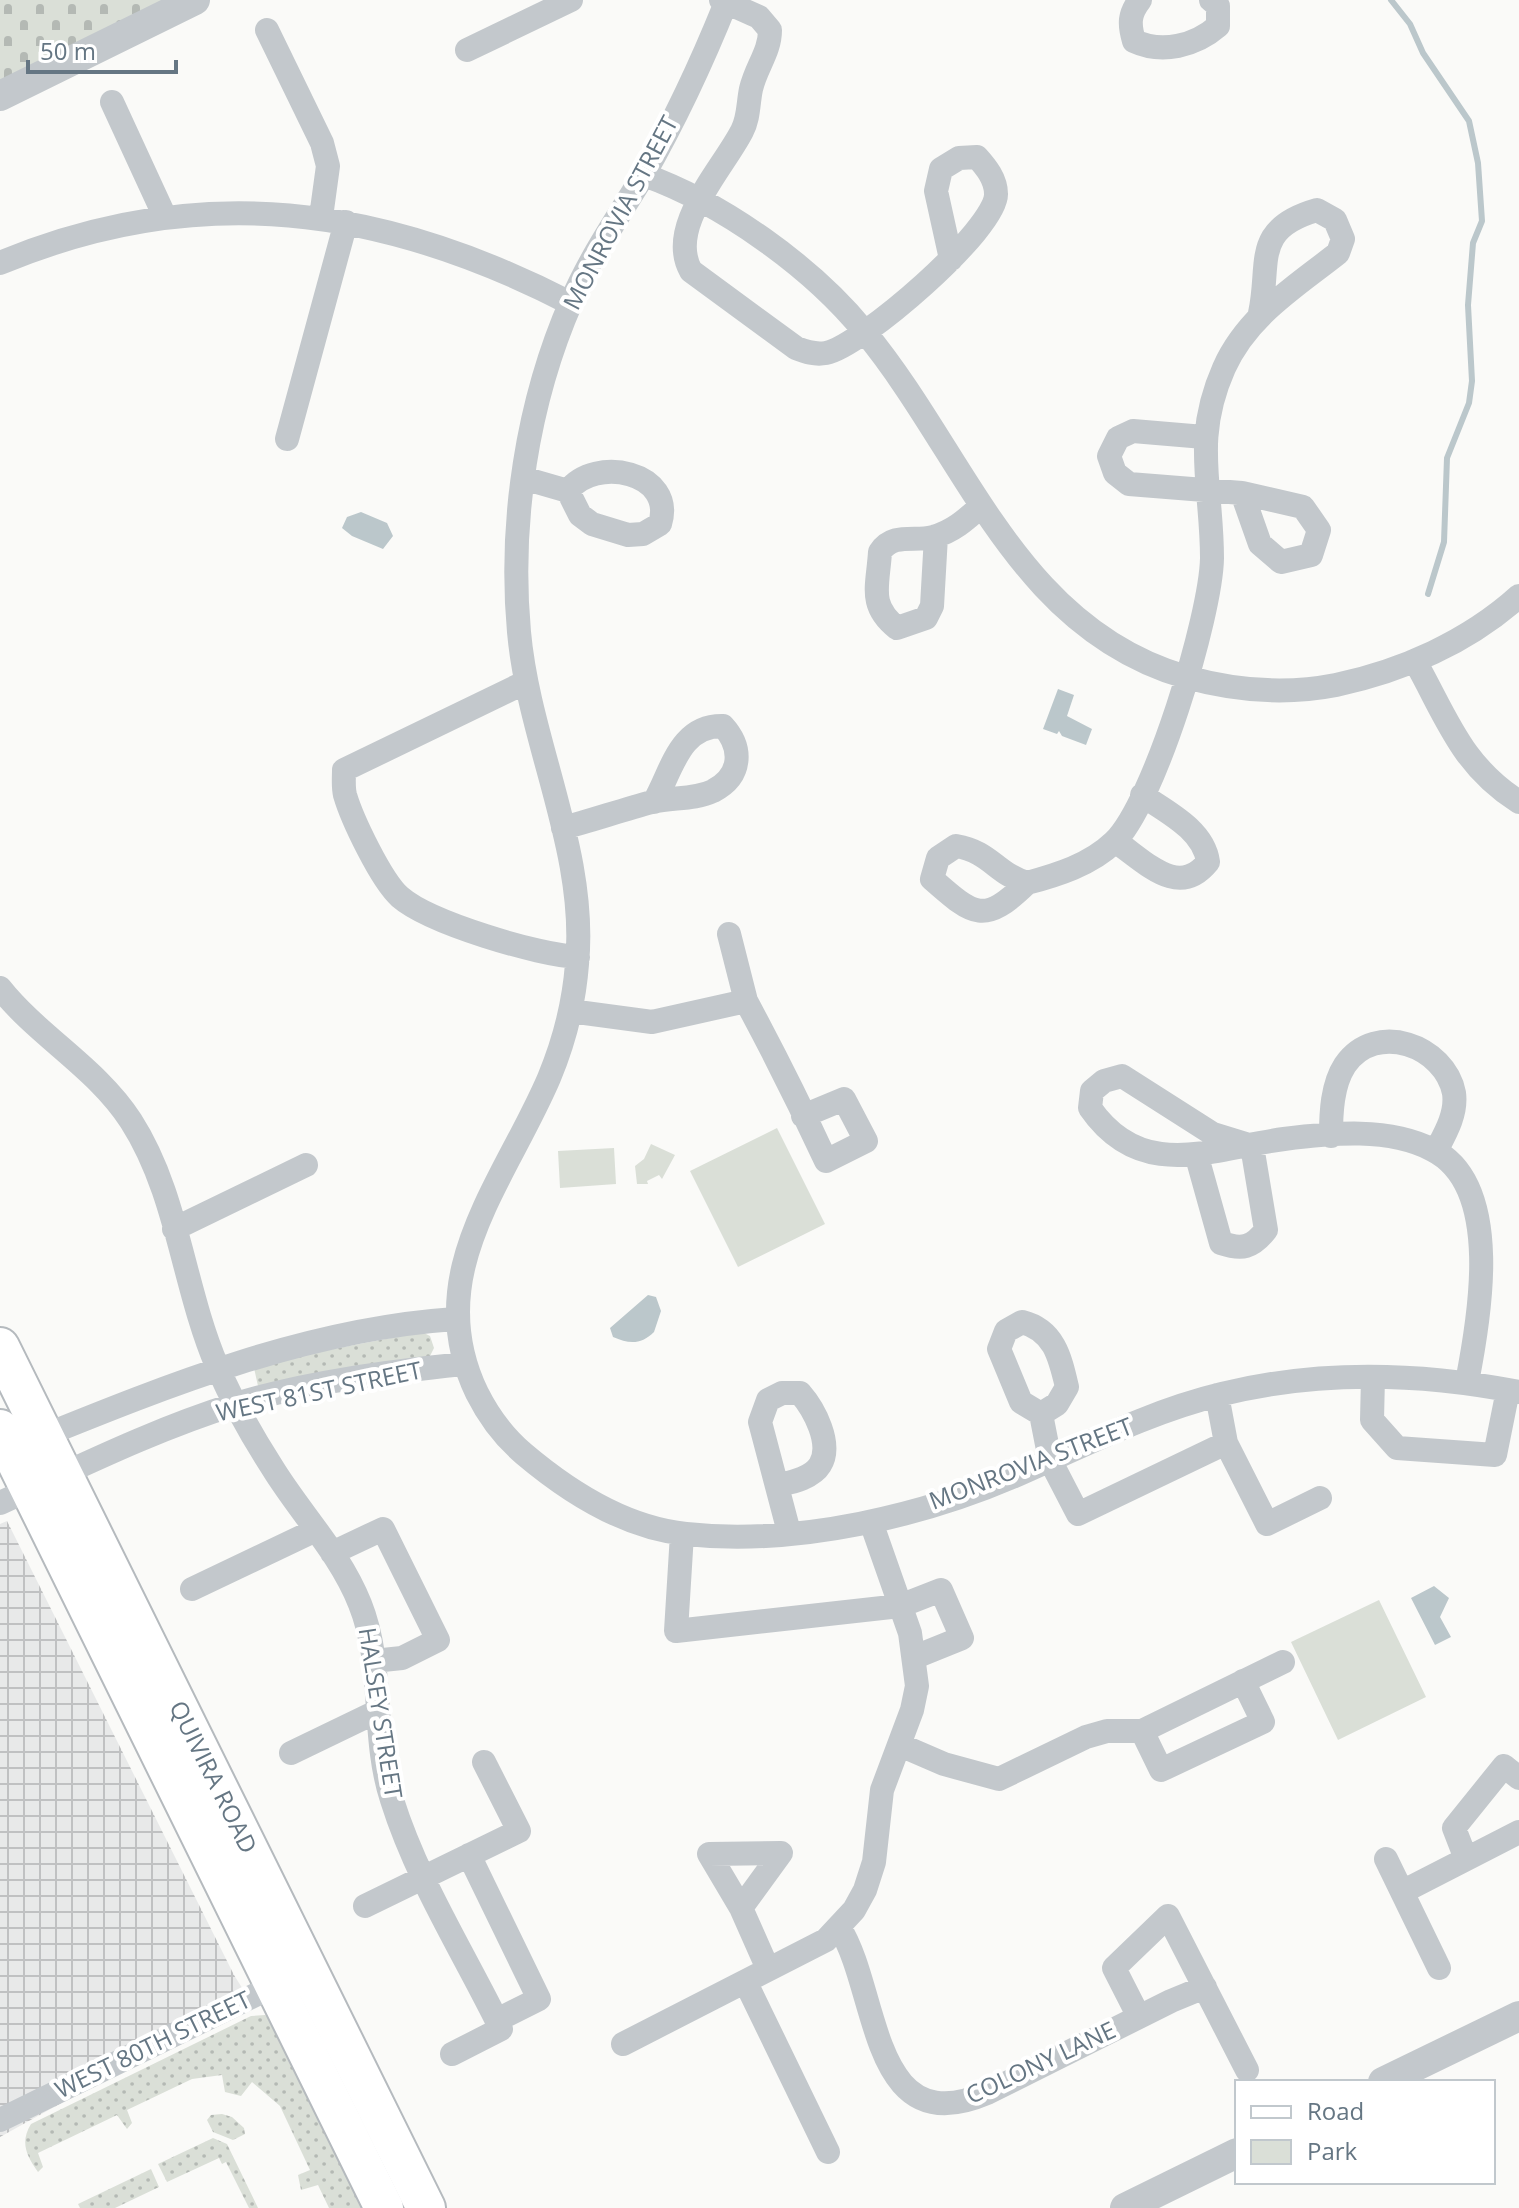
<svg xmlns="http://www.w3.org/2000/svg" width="1519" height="2208" viewBox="0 0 1519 2208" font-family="'Open Sans',sans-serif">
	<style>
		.industrial { fill: url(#industrial-grid) }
		.grass { fill: url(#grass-dots) }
		.cemetery { fill: url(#cemetery-stones) }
		.green { fill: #dadfd7 }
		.water { fill: #bbc7cb }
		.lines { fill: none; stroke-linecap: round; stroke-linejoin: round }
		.stream { stroke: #bbc7cb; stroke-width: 6 }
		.primary-casing { stroke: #b5babe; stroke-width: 42 }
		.minor { stroke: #c3c8cc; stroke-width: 24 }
		.tertiary { stroke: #c3c8cc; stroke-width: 30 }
		.primary { stroke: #fff; stroke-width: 38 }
		.labels { text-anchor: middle; stroke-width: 8; stroke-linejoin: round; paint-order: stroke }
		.street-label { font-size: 24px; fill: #657683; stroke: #fff }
	</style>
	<defs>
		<pattern id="industrial-grid" width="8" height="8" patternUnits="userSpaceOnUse" patternTransform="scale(2)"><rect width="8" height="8" fill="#e8e9e9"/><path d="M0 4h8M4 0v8" fill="none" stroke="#c0c1c2"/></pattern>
		<pattern id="grass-dots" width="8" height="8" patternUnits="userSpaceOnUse" patternTransform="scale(2)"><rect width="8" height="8" fill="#dadfd7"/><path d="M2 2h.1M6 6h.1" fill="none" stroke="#b4b9b4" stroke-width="1.8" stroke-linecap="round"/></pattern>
		<pattern id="cemetery-stones" width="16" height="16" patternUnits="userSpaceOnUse" patternTransform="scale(2)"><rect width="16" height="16" fill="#dadfd7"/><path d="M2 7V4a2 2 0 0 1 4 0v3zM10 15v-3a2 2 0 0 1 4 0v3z" fill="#b4b9b4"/></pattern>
	</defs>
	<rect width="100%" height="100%" fill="#fafaf8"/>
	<!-- industrial -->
	<path class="industrial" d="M7,1521L234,1975L249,1999L0,2137V1524Z"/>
	<!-- grass -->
	<path class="grass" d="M422,1332L430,1336L434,1348L430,1356L258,1386L254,1368L260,1363Z
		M265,2015L282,2023L373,2208H329L318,2185L301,2190L298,2175L310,2170L280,2106L252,2082L241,2096L225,2092L222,2075L192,2079L127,2110L132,2123L127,2129L117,2115L38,2153L43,2167L38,2172C26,2155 20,2142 31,2124L251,2016Z
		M222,2114L232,2117L244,2128L245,2134L233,2140L213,2132L207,2120L211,2115Z
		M213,2138L227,2144L258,2208H249L226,2162L222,2164L219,2158L167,2182L158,2164Z
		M151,2169L159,2187L115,2208H80L78,2204Z"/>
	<!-- cemetery -->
	<path class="cemetery" d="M0,0H167L0,82Z"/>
	<!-- green -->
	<path class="green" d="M777,1128L825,1224L738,1267L690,1171Z
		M651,1144L675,1155L662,1179L659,1175L647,1181L648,1184H637L635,1166L644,1159Z
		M614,1148L616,1184L560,1188L558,1151Z
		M1379,1600L1426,1697L1338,1740L1291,1642Z"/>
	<!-- water -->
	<path class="water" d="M361,512L387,523L393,536L383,549L352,536L342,528L347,517Z
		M1058,689L1074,695L1067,716L1092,729L1086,745L1062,736L1059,731L1057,734L1043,729Z
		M648,1295L656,1297L661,1311L654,1332C641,1345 629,1344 613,1337L610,1328Z
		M1434,1586L1449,1598L1440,1617L1451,1637L1435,1645L1411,1598Z"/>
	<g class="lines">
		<!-- stream -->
		<path class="stream" d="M1391,0L1410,24L1423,53L1469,121L1478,163L1482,221L1473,243L1468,305L1472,381L1469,403L1447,458L1444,542L1428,594"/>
		<!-- primary casing -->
		<g class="primary-casing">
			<g id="primary">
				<path id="s1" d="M0,1347L426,2208"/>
				<path d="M0,1429L384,2208"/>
			</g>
		</g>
		<!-- minor -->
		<path class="minor" d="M721,0L759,17L770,30C770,52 756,67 751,89C748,103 749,118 742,131C722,170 666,227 691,271L796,348C806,352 815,355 826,353C860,347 997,229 996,194C996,179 986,167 977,157L959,158L941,169L936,191L951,259
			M727,0C703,60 675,120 643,176C618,217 591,256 572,300C527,402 509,522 519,632C529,743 588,852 577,964C574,1003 564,1042 549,1078C504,1183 420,1275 477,1393C489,1417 504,1437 524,1454C569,1492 626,1528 686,1534C796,1546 927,1516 1028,1470C1091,1442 1155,1410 1222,1394C1319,1370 1422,1373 1519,1392
			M1140,0C1129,14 1129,24 1134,41C1162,54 1195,46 1218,26V6L1211,0
			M267,30L322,143L328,166L321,217
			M467,50L571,0
			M112,102L165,217
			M644,175C722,203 811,266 864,331C966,454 1016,628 1186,677C1236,691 1285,695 1336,685C1402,671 1468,642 1519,596
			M0,263C199,180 382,206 570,303
			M1204,437L1133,431L1118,438L1109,456L1115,473L1129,484L1242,493
			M287,439L346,222
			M523,478L568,491L580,515L592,524L628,535L643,534L660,524C676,472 595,455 568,491
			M1242,493L1303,507L1319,530L1311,555L1281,562L1260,544Z
			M936,536L932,606L926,618L897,628C868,605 878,586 880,552C893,532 915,542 933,537C952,532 966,520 981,506
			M1415,661C1447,718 1461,765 1519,802
			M526,682L344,770C344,778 343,787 345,795C352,819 381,880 400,897C430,923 538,955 578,957
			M563,828C593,820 622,810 652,802C672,797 694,800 713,791C742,776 743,748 723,726C679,725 672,771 654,802
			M1115,841C1146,862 1178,899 1208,862C1204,830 1167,812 1142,795
			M956,846C991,852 995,873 1027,883C984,925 974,916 932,879L938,858Z
			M1027,883C1057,875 1090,865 1114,842C1154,804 1211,616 1212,558C1212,485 1192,440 1224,368C1247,316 1295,287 1338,253L1343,239L1335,220L1317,210C1251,229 1271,263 1260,313
			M729,934L746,1001
			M0,988C39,1037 97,1068 131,1121C178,1194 183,1287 217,1366C232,1400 252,1436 272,1467C300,1513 340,1553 360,1604C385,1666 371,1737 392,1800C417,1880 465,1955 501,2029L452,2054
			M570,1011L652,1022L746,1001C774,1053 801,1107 826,1161L866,1141L844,1099L803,1116
			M1331,1136C1331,1113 1332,1085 1345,1065C1376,1020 1445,1046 1454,1093C1457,1114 1445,1134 1436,1151
			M1252,1146L1213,1134L1122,1076L1104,1081L1092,1091L1090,1108C1142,1183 1213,1148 1284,1139C1332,1133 1389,1127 1433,1150C1504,1186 1479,1321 1467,1382
			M1197,1157L1221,1243C1242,1250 1252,1248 1266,1230L1252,1146
			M174,1229L306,1165
			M1373,1377L1372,1420L1397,1448L1495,1455L1508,1390
			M1041,1414L1057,1404L1067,1387C1060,1357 1054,1330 1022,1322L1006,1331L999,1349L1021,1402L1041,1414L1050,1460L1078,1514L1226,1443L1217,1395
			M33,1440C169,1385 307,1329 455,1319
			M1226,1443L1267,1524L1320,1498
			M779,1485C792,1482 812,1478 820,1465C833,1444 814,1409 800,1393H782L768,1400L760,1422L789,1532
			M0,1503C77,1468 155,1429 236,1404C307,1382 388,1372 463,1364
			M682,1534L676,1631L900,1606L941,1590L962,1638L915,1657
			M332,1553L383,1529L438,1640L402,1658L373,1661
			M192,1589L316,1530
			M1142,1731L1161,1770L1263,1722L1243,1681
			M900,1745L944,1764L999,1779L1086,1737L1107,1731H1142L1283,1662
			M291,1753L378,1711
			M469,1855L539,1999L497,2020
			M1386,1859L1439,1968
			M1466,1859L1454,1828L1504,1766L1519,1778
			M1402,1892L1519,1832
			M365,1906L519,1831L484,1762
			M741,1908L709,1854L781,1853L741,1908L768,1969
			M839,1927C880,1991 869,2144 987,2093L1171,2001L1205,1987
			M746,1983L828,2152
			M1139,2017L1114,1968L1168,1916L1247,2070
			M623,2044L826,1940L854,1910L865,1890L874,1862L882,1790L912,1710L917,1686L910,1633L871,1522
			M0,2120L286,1980"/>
		<!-- tertiary -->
		<path class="tertiary" d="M0,96L195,0
			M1383,2082L1519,2016
			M1125,2208L1237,2153"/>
		<!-- primary -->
		<use href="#primary" class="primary"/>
	</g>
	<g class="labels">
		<!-- street labels -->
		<g class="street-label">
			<text transform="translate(621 213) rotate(-62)" y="8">MONROVIA STREET</text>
			<text transform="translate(319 1392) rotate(-12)" y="8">WEST 81ST STREET</text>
			<text transform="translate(1031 1464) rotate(-21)" y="8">MONROVIA STREET</text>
			<text transform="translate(380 1713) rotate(81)" y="8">HALSEY STREET</text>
			<text dy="8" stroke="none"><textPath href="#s1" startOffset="480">QUIVIRA ROAD</textPath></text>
			<text transform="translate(153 2045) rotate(-26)" y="8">WEST 80TH STREET</text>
			<text transform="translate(1041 2063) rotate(-25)" y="8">COLONY LANE</text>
		</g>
	</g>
	<!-- legend -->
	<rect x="1235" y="2080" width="260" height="104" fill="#ffffff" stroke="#c1c8cd" stroke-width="2"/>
	<rect x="1251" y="2106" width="40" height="12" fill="#ffffff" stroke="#c1c8cd" stroke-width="2"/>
	<text x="1307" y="2120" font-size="24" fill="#657683">Road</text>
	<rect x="1251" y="2140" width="40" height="24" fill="#dadfd7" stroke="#c1c8cd" stroke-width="2"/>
	<text x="1307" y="2160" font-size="24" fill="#657683">Park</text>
	<!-- scale -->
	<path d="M28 60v12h148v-12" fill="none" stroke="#657683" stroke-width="4"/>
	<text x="40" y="60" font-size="24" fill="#657683" stroke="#ffffff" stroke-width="6" paint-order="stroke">50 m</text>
</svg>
